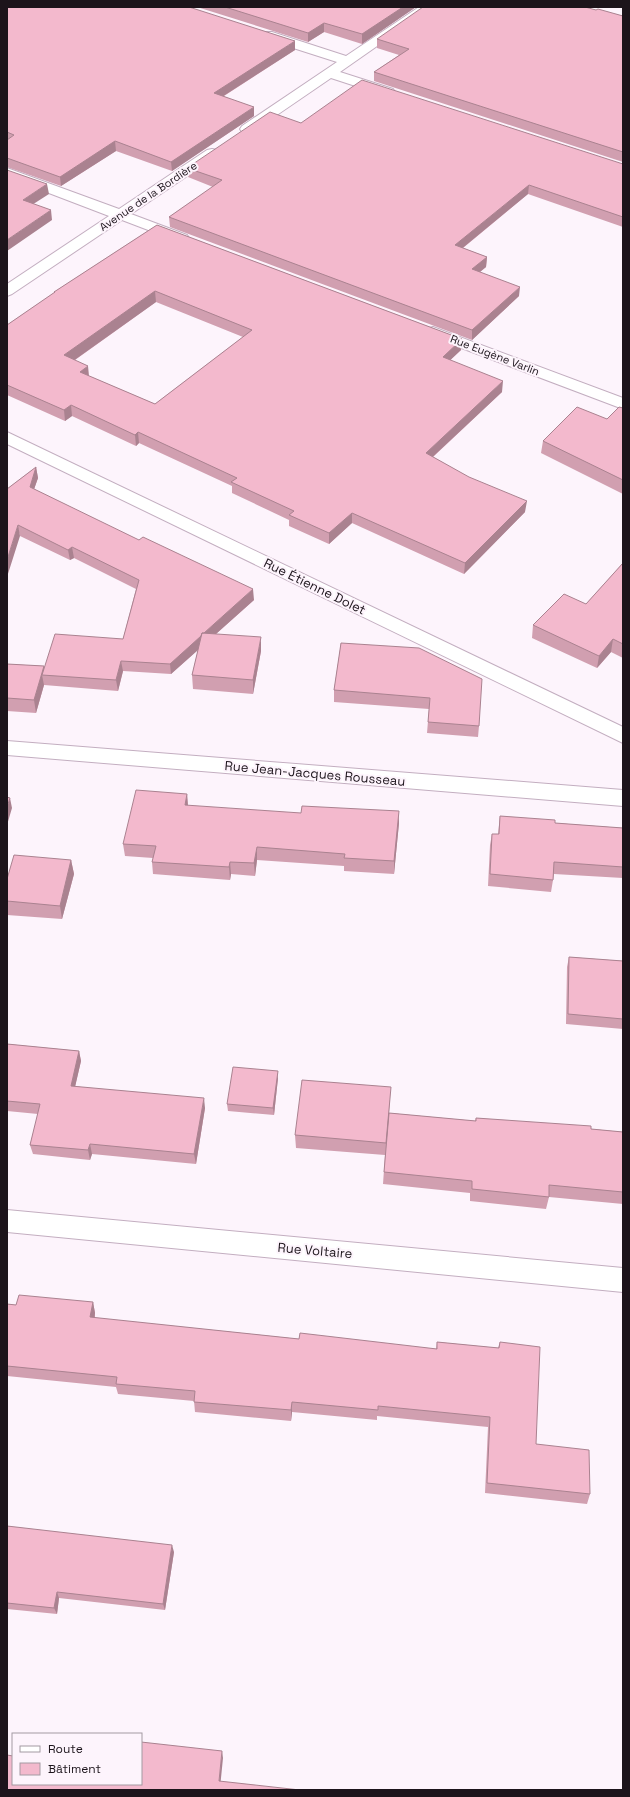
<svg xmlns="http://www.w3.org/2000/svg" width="630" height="1797" viewBox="0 0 630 1797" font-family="'Space Grotesk',sans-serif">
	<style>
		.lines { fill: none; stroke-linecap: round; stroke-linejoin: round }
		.minor-casing { stroke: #c3aec0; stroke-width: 2 }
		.minor { fill: #fff; fill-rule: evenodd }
		.wall { fill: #d19fb0; fill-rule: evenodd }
		.shaded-wall { fill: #aa8290 }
		.building { fill: #f3b9cd; stroke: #aa8290; fill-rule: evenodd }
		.labels { text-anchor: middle; stroke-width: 4; stroke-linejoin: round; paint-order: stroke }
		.far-street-label { font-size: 11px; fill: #1c141b; stroke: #fdf4fc }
		.street-label { font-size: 13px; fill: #1c141b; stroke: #fdf4fc }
	</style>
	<rect width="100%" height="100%" fill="#fdf4fc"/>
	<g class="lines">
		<!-- minor casing -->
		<g class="minor-casing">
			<path id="minor" d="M419,7H433L340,72L393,89L395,92L393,95H383L331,78L252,132H242L240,129L242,126L337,62L262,38L261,35L262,32H272L346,56Z
				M212,149L217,150L219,153L217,156L131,214L187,235L189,238L187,241L182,242L177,241L122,220L12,294L7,296V284L109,216L7,177V168L119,209L207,150Z
				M433,327L623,398V409L427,335L425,332L427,329Z
				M7,432L623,727V743L7,444Z
				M7,741L623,790V806L7,755Z
				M7,1210L623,1268V1292L7,1232Z"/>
		</g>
		<!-- minor -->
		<use href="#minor" class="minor"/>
	</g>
	<!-- wall -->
	<path class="wall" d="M7,7L295,50L224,96L254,116L172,171L116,151L61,186L7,167Z
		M197,7H416L362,44L324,32L308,42Z
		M596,10L623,16V162L374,81V72L399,55L377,48V39Z
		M301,123L623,164V227L528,194L463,248L487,257L486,267L480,272L519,296L472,340L170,227L169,217L213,187L188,177L187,168Z
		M157,225L462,339L461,350L450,360L502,392L433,457L525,512L464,574L352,523L329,544L289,526V520L232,493V486L139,443L136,446L72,416L65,421L7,395V325L54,293V292ZM156,302L243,337L155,404L89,376L75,360Z
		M623,408V494L541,453L543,441L607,419Z
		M36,467L38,478L34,489L254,600L216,634L261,651L253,694L193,689L192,675L198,650L171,674L123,671L118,691L44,685L36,713L7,711V664L44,666V669L123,639L136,589L74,558L70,560L20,536L7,489Z
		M623,563V658L611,652L597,668L532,638L533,625L586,604Z
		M341,643L479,726L478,737L427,733L429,709L334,702V690Z
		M187,794L188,806L399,823L394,874L344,871V866L257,860L255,876L231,874L230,880L153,874L152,862L153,858L125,856L123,844Z
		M500,816L555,823L623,828V878L554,874L551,892L488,886L490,845L492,834H498Z
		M71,860L74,874L62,919L7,915V879Z
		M569,957L623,961V1029L566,1024L567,967Z
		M7,1044L79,1051L81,1061L75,1086L205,1108L196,1164L92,1154L90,1160L33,1154L30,1145L38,1114L7,1111Z
		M278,1078L274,1115L228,1111L227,1104Z
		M390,1100L389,1113L475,1121L476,1118L623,1132V1204L549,1197L546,1209L470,1201V1193L383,1184L385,1155L296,1148L295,1135Z
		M93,1302L95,1313V1318L299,1339L436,1349L437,1342L498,1348L500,1342L536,1444L590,1494L587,1504L485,1493L488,1427L377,1416V1420L292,1412L291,1421L195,1412L194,1401L118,1394L116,1387L7,1376V1304L16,1305Z
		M7,1526L174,1552L165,1610L59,1598L57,1614L7,1609Z"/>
	<!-- shaded-wall -->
	<path class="shaded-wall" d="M403,7H416L362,44V34Z
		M324,23V32L308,42V33Z
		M295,41V50L214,102V93Z
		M254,107V116L172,171L171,162Z
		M115,141L116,151L61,186L60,177Z
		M47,184L49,194L24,210L23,200Z
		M529,185L528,194L454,255L455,245Z
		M51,210L52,220L7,251V240Z
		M487,257L486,267L471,279L472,269Z
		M520,287L519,296L472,340V330Z
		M155,291L156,302L66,366L64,355Z
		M462,339L461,350L442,368L443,357Z
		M88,366L89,376L80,372Z
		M503,381L502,392L425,464L426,453Z
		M71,405L72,416L65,421L64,410Z
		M138,432L139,443L136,446L135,435Z
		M36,467L38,478L31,498L30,487Z
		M527,501L525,512L464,574L465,563Z
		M352,513V523L329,544V533Z
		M18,525L20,536L7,577V560Z
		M72,547L74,558L70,560L68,550Z
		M253,589L254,600L171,674L170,664Z
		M261,637V651L253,694V680Z
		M613,639L611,652L597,668L599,656Z
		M121,661L123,671L118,691L116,680Z
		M44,666L45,675H42L44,685L36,713L34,700Z
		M187,794L188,807L185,805Z
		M10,798L12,808L7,825V807Z
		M399,811V823L394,874V861Z
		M257,847V860L255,876L254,863Z
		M71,860L74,874L62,919L60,906Z
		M230,862L231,874L230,880L229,867Z
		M79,1051L81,1061L73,1096L71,1086Z
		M278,1071V1078L274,1115L273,1108Z
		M204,1098L205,1108L196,1164L194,1154Z
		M90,1144L92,1154L90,1160L88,1150Z
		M93,1302L95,1313L93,1328L90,1317Z
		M292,1402V1412L291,1421V1410Z
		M172,1545L174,1552L165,1610L163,1604Z
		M57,1592L59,1598L57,1614L54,1608Z
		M222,1751L223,1758L220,1788L219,1781Z"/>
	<!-- building -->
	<path class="building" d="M7,7H189L295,41L214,93L254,107L171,162L115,141L60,177L7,158V140L14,135L7,132Z
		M225,7H403L362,34L324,23L308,33Z
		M423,7H585L596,10L598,9L623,16V152L374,72L409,49L377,39Z
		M362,80L623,164V217L529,185L455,245L487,257L472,269L520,287L472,330L169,217L222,180L187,168L270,112L301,123Z
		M7,170L47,184L23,200L51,210L7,240Z
		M157,225L462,339L443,357L503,381L426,453L469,477L527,501L465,563L352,513L329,533L289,515L294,511L231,482L237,478L138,432L135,435L71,405L64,410L7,385V325L55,292H54ZM155,291L252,330L155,404L80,372L88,366L64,355Z
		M577,407L607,419L619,407L623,408V480L543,441Z
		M36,467L30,487L139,540L143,537L253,589L204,633H202L201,636L170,664L121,661L116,680L42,675L55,634L123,639L139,580L72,547L68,550L18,525L7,560V489Z
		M623,563V644L613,639L599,656L533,625L564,594L586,604Z
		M202,633L261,637L253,680L192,675Z
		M341,643L419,648L482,679L479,726L428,722L430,698L334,690Z
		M7,664L44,666L34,700L7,698Z
		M136,790L187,794L185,805L301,813L302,806L399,811L394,861L344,858L345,854L257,847L254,863L230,862L229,867L152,862L156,846L123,844Z
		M7,797L10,798L7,807Z
		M500,816L555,820V823L623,828V867L554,862L553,880L490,874L492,834H499Z
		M14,855L71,860L60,906L7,901V879Z
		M569,957L623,961V1019L568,1014Z
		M7,1044L79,1051L71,1086L204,1098L194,1154L90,1144L88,1150L30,1145L40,1104L7,1101Z
		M233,1067L278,1071L273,1108L227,1104Z
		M302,1080L391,1087L386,1143L295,1135Z
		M389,1113L476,1121V1118L591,1126V1129L623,1132V1192L549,1185V1197L472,1189V1181L384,1172Z
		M19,1295L93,1302L90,1317L299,1339L300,1333L437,1349V1342L499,1348L500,1342L540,1347L536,1444L589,1450L590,1494L487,1483L490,1417L378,1406V1410L292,1402L291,1410L194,1402L195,1391L116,1384L117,1377L7,1366V1304L16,1305Z
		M7,1526L172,1545L163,1604L57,1592L54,1608L7,1603Z
		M141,1742L222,1751L219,1781L300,1790H7V1755L13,1756V1784H141Z"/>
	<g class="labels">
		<!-- far-street labels -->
		<g class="far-street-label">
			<text transform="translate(148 196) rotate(-34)" y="4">Avenue de la Bordière</text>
			<text transform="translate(495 355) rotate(21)" y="4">Rue Eugène Varlin</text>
		</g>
		<!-- street labels -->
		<g class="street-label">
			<text transform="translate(315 586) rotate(26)" y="5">Rue Étienne Dolet</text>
			<text transform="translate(315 773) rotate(5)" y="5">Rue Jean-Jacques Rousseau</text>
			<text transform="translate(315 1250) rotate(5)" y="5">Rue Voltaire</text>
		</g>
	</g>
	<!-- border -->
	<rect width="630" height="1797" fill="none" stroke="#1c141b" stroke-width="16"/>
	<!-- legend -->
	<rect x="12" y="1733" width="130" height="52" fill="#fdf4fc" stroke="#a39aa2"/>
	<rect x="20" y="1746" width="20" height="6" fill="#ffffff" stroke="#a39aa2"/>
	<text x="48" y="1753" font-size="12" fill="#1c141b">Route</text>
	<rect x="20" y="1763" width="20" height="12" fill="#f3b9cd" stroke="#a39aa2"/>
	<text x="48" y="1773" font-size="12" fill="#1c141b">Bâtiment</text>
</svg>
